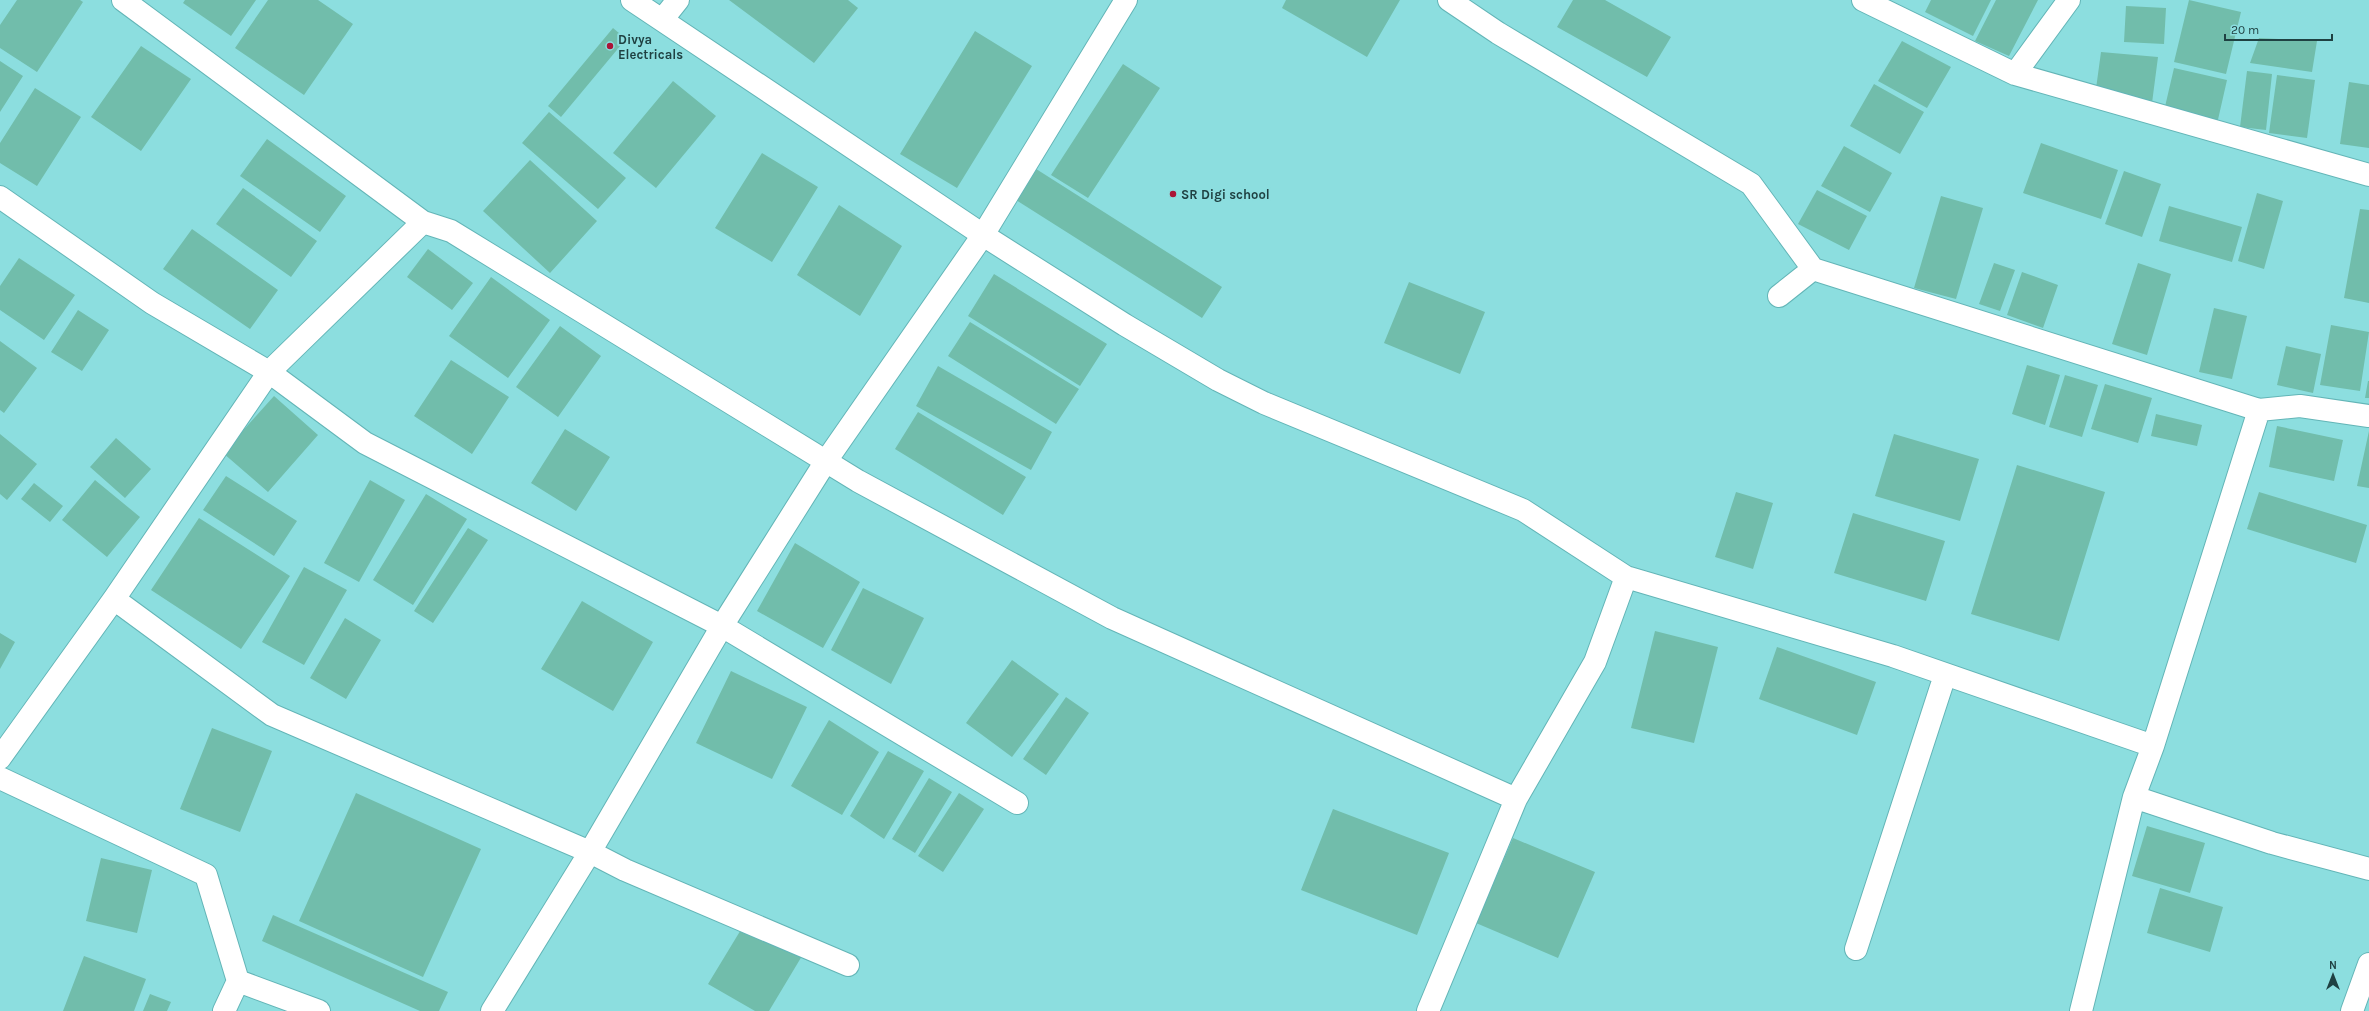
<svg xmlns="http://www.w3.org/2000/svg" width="2369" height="1011" viewBox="0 0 2369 1011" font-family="Karla,sans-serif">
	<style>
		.building { fill: #71bdab }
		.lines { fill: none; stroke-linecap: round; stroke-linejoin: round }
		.street-casing { stroke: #63b5b7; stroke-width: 24 }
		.street { stroke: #fff; stroke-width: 22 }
		.poi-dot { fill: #ab1436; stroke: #8cdedf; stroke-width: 1.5 }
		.labels { text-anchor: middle; stroke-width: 4; stroke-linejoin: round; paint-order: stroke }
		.poi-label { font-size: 13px; font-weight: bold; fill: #1f4142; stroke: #8cdedf; text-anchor: start }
	</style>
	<rect width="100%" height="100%" fill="#8cdedf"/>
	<!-- building -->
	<path class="building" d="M17,0H80L83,2L37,72L0,48V25Z
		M185,0H256L231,36L183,3Z
		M268,0H318L353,24L304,95L235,48Z
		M729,0H848L858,8L814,63Z
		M1286,0H1400L1367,57L1282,8Z
		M1573,0H1605L1671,37L1647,77L1557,27Z
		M1931,0H1991L1973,36L1925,12Z
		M1996,0H2038L2009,56L1975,41Z
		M2189,0L2241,12L2226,74L2174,62Z
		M2126,6L2166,8L2164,44L2124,42Z
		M613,28L626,39L561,117L548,106Z
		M975,31L1032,66L957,188L900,154Z
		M2259,38L2317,41L2312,72L2250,63Z
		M1902,41L1951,67L1927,108L1878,81Z
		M141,46L191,79L141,151L91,117Z
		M2101,52L2158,57L2152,103L2095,96Z
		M0,61L23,76L0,112Z
		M1123,64L1160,88L1088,198L1051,175Z
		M2174,68L2227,80L2217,124L2164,111Z
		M2247,71L2272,74L2266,130L2240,127Z
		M2277,75L2315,80L2307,138L2269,133Z
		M673,81L716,116L656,188L613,153Z
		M2349,82L2369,85V148L2340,144Z
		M1874,84L1924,112L1900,154L1850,126Z
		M35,88L81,117L37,186L0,163V143Z
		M549,112L626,178L598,209L522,143Z
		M267,139L346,196L320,232L240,176Z
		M2041,143L2118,170L2101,219L2023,193Z
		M1844,146L1892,173L1870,212L1821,186Z
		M762,153L818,187L772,262L715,228Z
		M530,160L597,221L550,273L483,211Z
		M1033,167L1222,287L1202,318L1013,198Z
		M2124,171L2161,184L2142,237L2105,224Z
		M243,188L317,241L291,277L216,224Z
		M1817,190L1867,216L1849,250L1798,224Z
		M2257,193L2283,201L2264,269L2238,261Z
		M1941,196L1983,208L1956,299L1914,288Z
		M839,205L902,246L860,316L797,275Z
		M2169,206L2242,227L2232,262L2159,241Z
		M2360,209L2369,210V303L2344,298Z
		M192,229L278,290L250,329L163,269Z
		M428,249L473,283L452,310L407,277Z
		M19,258L75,295L44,340L0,310V286Z
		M1994,263L2015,270L2000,311L1979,304Z
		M2138,263L2171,274L2147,355L2112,344Z
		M2022,272L2058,285L2043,328L2007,315Z
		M994,274L1107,344L1080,386L968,316Z
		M491,277L550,320L508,378L449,336Z
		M1409,282L1485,312L1460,374L1384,343Z
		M2214,308L2247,316L2232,379L2199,372Z
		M78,310L109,330L82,371L51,352Z
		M970,322L1079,389L1056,424L948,356Z
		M2331,325L2369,332L2360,391L2320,385Z
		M560,326L601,356L558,417L516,387Z
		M0,341L37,368L4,413L0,410Z
		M2286,346L2321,354L2313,393L2277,385Z
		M451,360L509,397L472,454L414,416Z
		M2027,365L2060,375L2045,425L2012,414Z
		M938,366L1052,432L1031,470L916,406Z
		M2065,375L2098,385L2082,437L2049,427Z
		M2368,381H2369V398H2365Z
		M2105,384L2152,398L2138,443L2091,429Z
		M274,396L318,435L268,492L223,453Z
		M918,412L1026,477L1003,515L895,449Z
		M2156,414L2202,425L2197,446L2151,436Z
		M2277,426L2343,440L2334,481L2269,467Z
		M565,429L610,457L576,511L531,483Z
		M2369,431V488L2357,486Z
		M0,434L37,464L7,500L0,494Z
		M1894,434L1979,459L1960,521L1875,496Z
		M116,438L151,469L125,498L90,467Z
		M2017,465L2105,492L2059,641L1971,614Z
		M226,476L297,521L274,556L203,510Z
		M95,480L140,517L107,557L62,520Z
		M370,480L405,500L359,582L324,563Z
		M34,483L63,506L50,522L21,499Z
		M1736,492L1773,503L1753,569L1715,557Z
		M2259,492L2367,525L2356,563L2247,529Z
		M426,494L467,519L413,605L373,580Z
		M1853,513L1945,541L1926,601L1834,573Z
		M199,518L290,576L241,649L151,590Z
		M468,528L488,540L433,623L414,611Z
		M795,543L860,582L823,648L757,611Z
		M304,567L347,590L304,665L262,642Z
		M863,588L924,618L891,684L831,650Z
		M582,601L653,642L613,711L541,669Z
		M345,618L381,640L346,699L310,678Z
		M1655,631L1718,647L1694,743L1631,728Z
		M0,633L15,642L0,669Z
		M1777,647L1876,682L1857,735L1759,699Z
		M1012,660L1059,694L1012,757L966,723Z
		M731,671L807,707L772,779L696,743Z
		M1066,697L1089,713L1046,775L1023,759Z
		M829,720L879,752L842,815L791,786Z
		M212,728L272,751L240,832L180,809Z
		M888,751L924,771L884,839L850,816Z
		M929,778L952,792L915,853L892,839Z
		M356,793L481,849L423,977L299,921Z
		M959,793L984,809L943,872L918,856Z
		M1333,809L1449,853L1417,935L1301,890Z
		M2147,826L2205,843L2190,893L2132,876Z
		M1513,838L1595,872L1558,958L1476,923Z
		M101,858L152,870L137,933L86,921Z
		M2160,888L2223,907L2210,952L2147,933Z
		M273,915L448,992L439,1011H420L262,941Z
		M745,923L802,956L769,1011H755L708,984Z
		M84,956L146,979L134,1011H63Z
		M150,994L171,1002L167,1011H143Z"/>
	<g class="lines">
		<!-- street casing -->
		<g class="street-casing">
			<path id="street" d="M123,0L423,222L451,231L858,481L1112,618L1516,799
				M632,0L983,235L1125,325L1218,380L1264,403L1523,510L1626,577L1893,656L2153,746L2134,797L2272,843L2369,869
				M1449,0L1498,33L1751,184L1813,269
				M1863,0L2015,74L2369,175
				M662,20L678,0
				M2015,74L2069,0
				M0,197L152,303L269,372L365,443L722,626L1017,803
				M1779,296L1813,269L2259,410L2300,406L2369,416
				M114,599L272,715L590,852L625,870L848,965
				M2153,746L2259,410
				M0,758L114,599L269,372L423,222
				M0,778L206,875L238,981L319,1011
				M1856,949L1945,675
				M224,1011L238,981
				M492,1011L590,852L722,626L826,461L983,235L1126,0
				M1428,1011L1516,799L1595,662L1626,577
				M2081,1011L2134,797
				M2352,1011L2369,964"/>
		</g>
		<!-- street -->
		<use href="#street" class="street"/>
	</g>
	<!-- markers -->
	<g class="poi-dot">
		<circle cx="610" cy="46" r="4"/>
		<circle cx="1173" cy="194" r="4"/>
	</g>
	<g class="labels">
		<!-- poi labels -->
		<g class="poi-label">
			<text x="618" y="44">Divya<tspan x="618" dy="15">Electricals</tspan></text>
			<text x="1181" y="199">SR Digi school</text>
		</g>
	</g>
	<!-- north arrow -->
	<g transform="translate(2333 975)" stroke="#8cdedf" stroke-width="3" paint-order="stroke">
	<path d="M0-3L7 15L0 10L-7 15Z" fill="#1f4142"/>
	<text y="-6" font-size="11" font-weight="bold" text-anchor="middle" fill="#1f4142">N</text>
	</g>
	<!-- scale -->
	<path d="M2225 34v6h107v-6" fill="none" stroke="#1f4142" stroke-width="2"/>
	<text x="2231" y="34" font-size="12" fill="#1f4142" stroke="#8cdedf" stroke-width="3" paint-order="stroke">20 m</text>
</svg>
